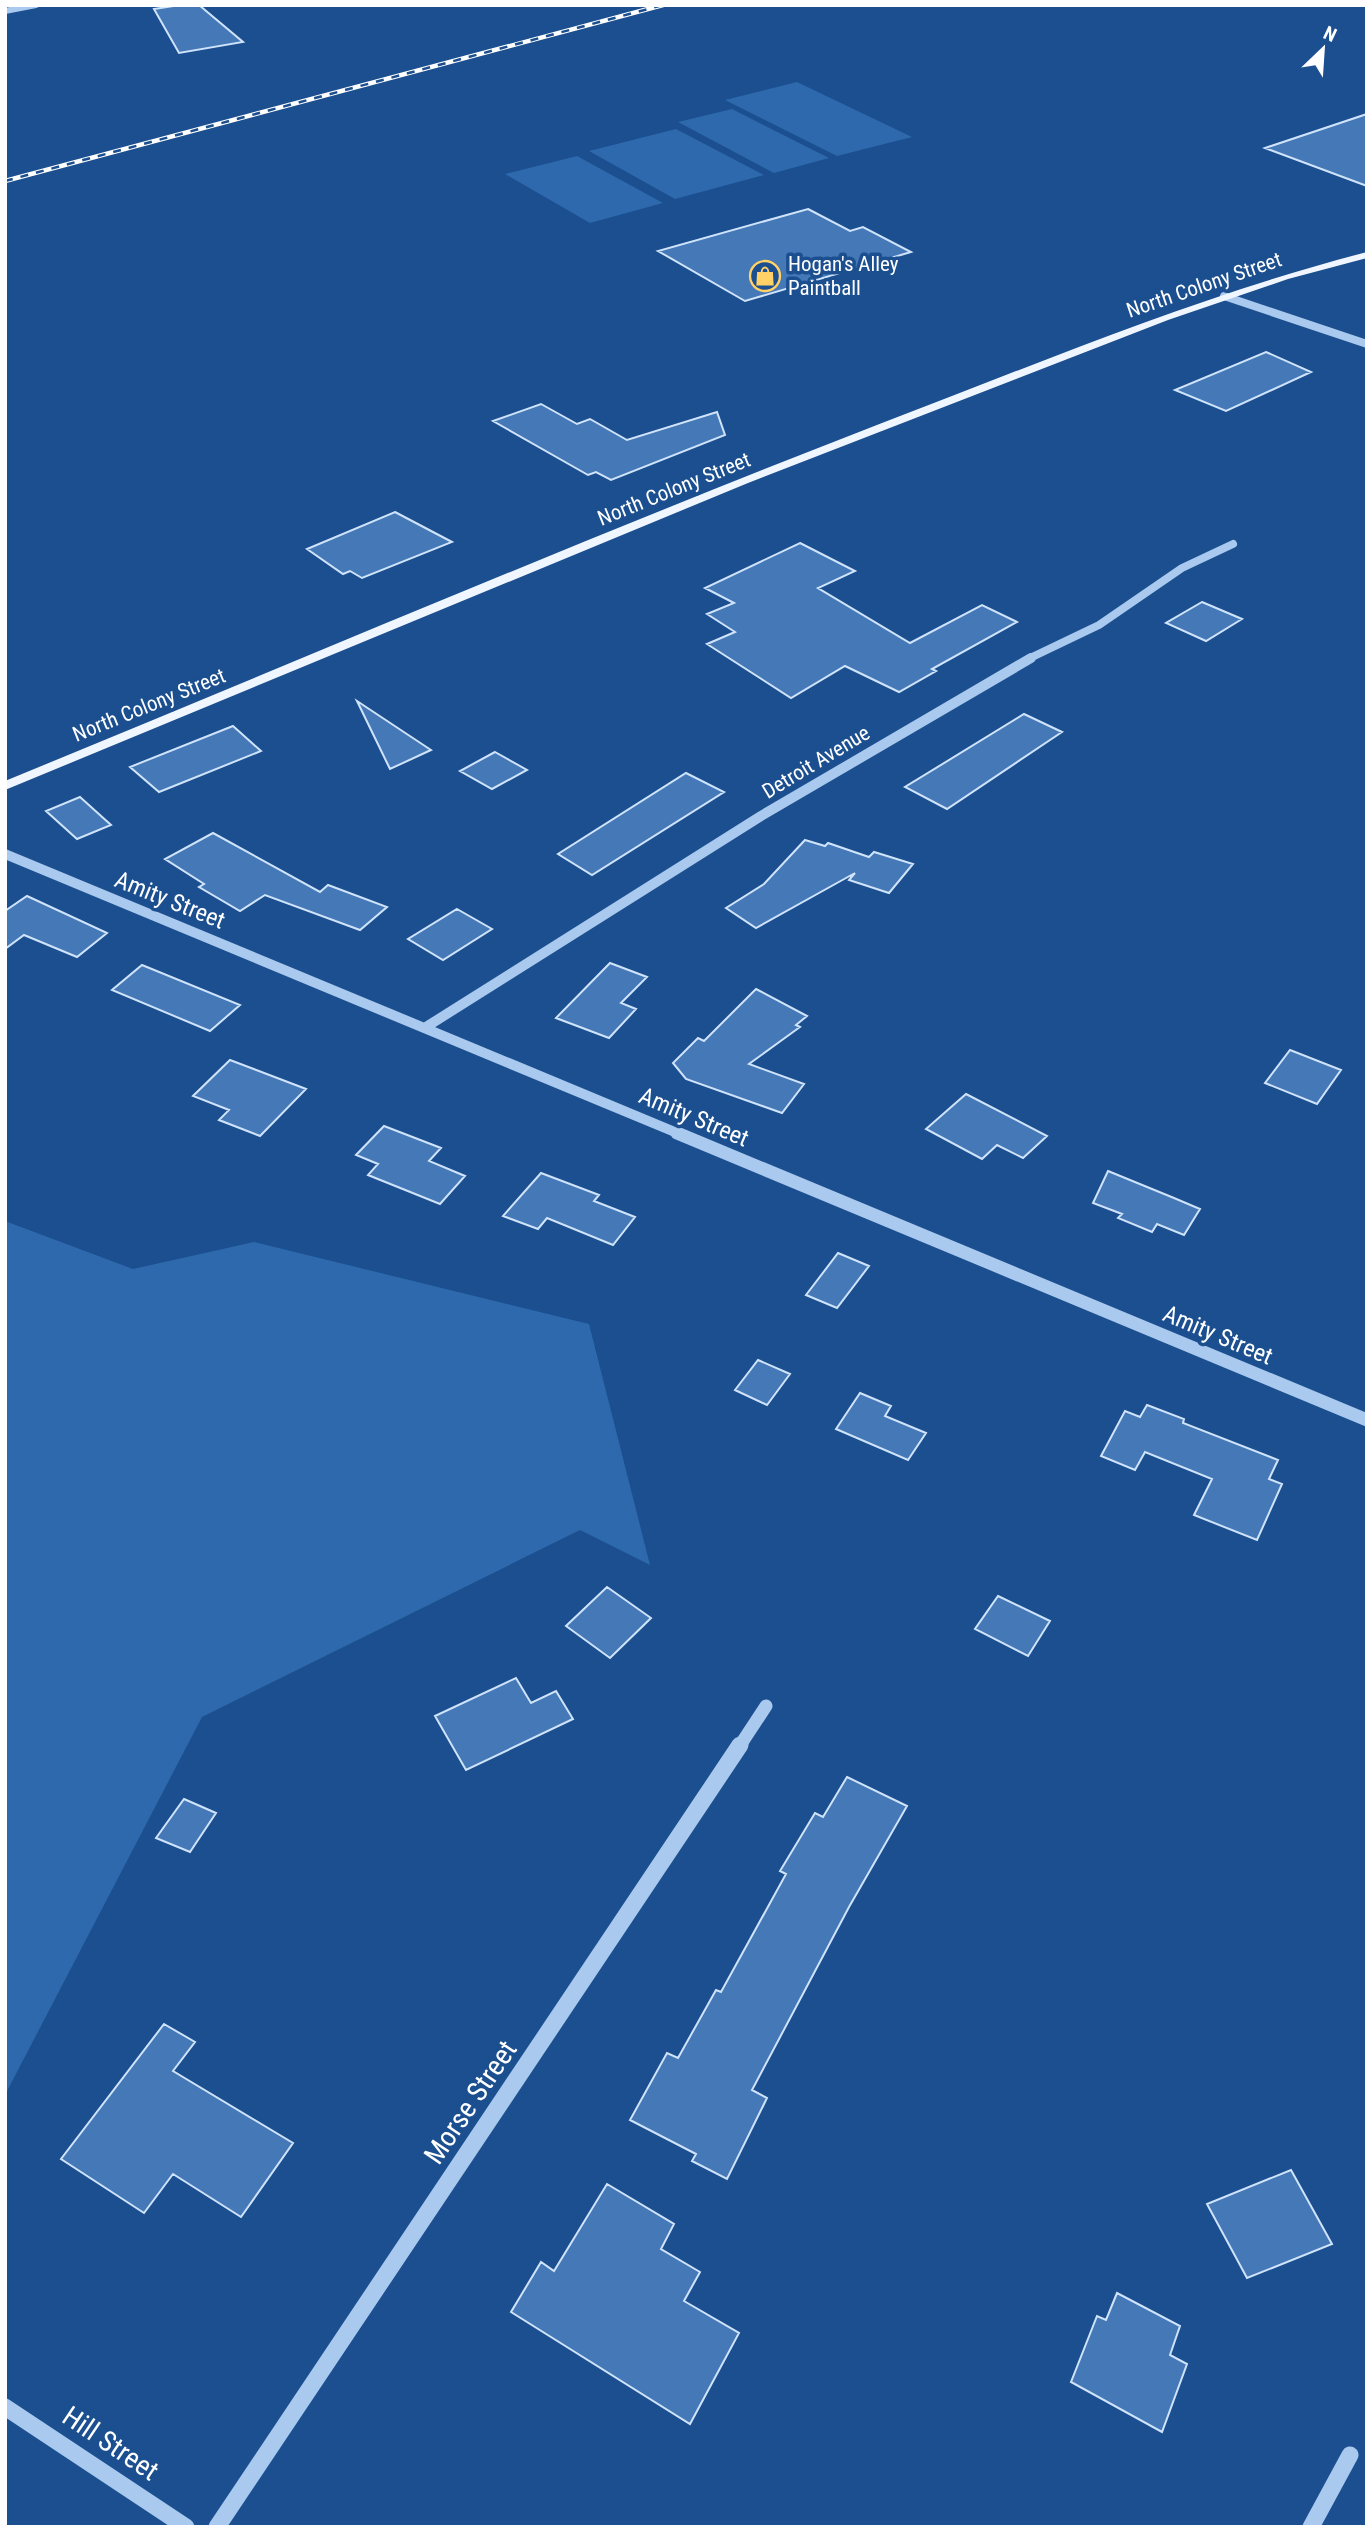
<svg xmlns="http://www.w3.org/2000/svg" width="1372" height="2532" viewBox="0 0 1372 2532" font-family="'Roboto Condensed',sans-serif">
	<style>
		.green { fill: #2e69ad }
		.building { fill: #4478b7; stroke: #cfe3fa; stroke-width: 2 }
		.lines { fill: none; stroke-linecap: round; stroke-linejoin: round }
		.minor-far4 { stroke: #a9c9ee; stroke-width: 6 }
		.minor-far3 { stroke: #a9c9ee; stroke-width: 8 }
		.minor-far2 { stroke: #a9c9ee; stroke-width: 10 }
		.minor-far1 { stroke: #a9c9ee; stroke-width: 13 }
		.minor { stroke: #a9c9ee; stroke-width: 17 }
		.major { fill: #f0f6ff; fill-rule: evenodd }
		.rail-casing { stroke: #fff; stroke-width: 4.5 }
		.rail { stroke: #1b4f8f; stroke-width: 2.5; stroke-dasharray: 8; stroke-linecap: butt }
		.labels { text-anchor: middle; stroke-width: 7; stroke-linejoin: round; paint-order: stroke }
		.far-poi-label { font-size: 21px; fill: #fff; stroke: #1b4f8f; text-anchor: start }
		.far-street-label { font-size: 21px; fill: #fff; stroke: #1b4f8f }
		.street-label { font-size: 24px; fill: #fff; stroke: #1b4f8f }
		.near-street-label { font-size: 28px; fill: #fff; stroke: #1b4f8f }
	</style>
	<rect width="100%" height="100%" fill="#1b4f8f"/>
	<!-- green -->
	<path class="green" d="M797,82L912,137L837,156L725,100Z
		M732,109L829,158L774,173L678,122Z
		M676,129L764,175L675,199L589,151Z
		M577,156L663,203L590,223L505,174Z
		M5,1221L133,1269L254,1242L589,1324L650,1565L580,1530L202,1717L5,2095Z"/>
	<!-- building -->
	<path class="building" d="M180,5H199L243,42L179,53L154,9Z
		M1367,114V186L1265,148Z
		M808,209L850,231L863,227L911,252L745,301L658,251Z
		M1266,352L1311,372L1226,411L1175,390Z
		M541,404L577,424L590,419L627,440L717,412L725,435L611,480L596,472L588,475L493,421Z
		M395,512L452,542L362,578L350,571L343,574L307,549Z
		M800,543L855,571L818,588L910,643L982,605L1017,622L932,669L936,671L899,692L845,666L791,698L707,644L735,632L707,614L734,603L705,588Z
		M1202,602L1242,619L1206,641L1166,623Z
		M357,701L431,750L390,769Z
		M1024,714L1062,732L947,809L905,787Z
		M233,726L261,751L159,792L130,767Z
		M495,752L527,770L492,789L460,771Z
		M686,773L724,792L592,875L558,854Z
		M80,797L111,825L77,839L46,811Z
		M213,833L320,892L328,885L387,907L360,930L265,895L240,911L199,887L204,884L165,859Z
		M805,840L825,846L828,843L869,857L874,852L913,864L889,893L849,880L855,873L756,928L726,908L764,884Z
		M27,896L107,933L77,957L24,935L5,949V911Z
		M457,909L492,929L443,960L408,939Z
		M610,963L647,977L621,1003L636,1009L609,1038L556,1018Z
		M142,965L240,1005L210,1031L112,990Z
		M756,989L807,1016L796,1025L800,1027L749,1064L804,1084L782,1113L686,1079L673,1063L698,1038L704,1041Z
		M1290,1050L1341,1070L1317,1104L1265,1083Z
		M230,1060L306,1089L260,1136L219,1120L229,1110L193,1096Z
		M966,1094L1047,1136L1023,1158L997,1145L982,1159L926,1129Z
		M384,1126L441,1148L429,1161L465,1176L440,1204L368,1175L378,1164L356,1155Z
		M1108,1171L1174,1198L1200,1209L1184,1235L1157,1224L1152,1232L1118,1218L1122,1214L1093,1203Z
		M541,1173L599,1195L594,1201L635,1217L613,1245L547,1218L538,1229L503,1216Z
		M838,1253L869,1266L837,1308L806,1295Z
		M758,1360L790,1374L767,1405L735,1390Z
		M860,1393L891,1406L885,1416L926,1433L908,1460L836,1429Z
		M1147,1405L1184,1419L1183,1423L1278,1460L1269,1479L1282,1484L1257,1540L1194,1515L1212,1479L1145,1452L1135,1470L1101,1456L1125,1411L1140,1417Z
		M607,1587L651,1618L610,1658L566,1626Z
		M998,1596L1050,1621L1028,1656L975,1629Z
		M516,1678L531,1703L556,1691L573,1719L466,1770L435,1716Z
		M847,1777L907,1806L849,1907L752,2090L767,2098L727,2179L692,2161L696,2154L630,2120L667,2053L678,2058L716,1990L721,1992L786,1874L780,1871L815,1813L823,1817Z
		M184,1799L216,1813L190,1852L156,1838Z
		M164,2024L195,2042L173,2071L293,2143L241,2217L173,2174L144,2213L61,2159Z
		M1291,2170L1332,2244L1247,2278L1207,2204Z
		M607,2184L674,2224L661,2249L700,2272L684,2301L739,2333L690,2424L511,2312L541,2262L554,2271Z
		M1117,2293L1180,2326L1170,2355L1187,2364L1162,2432L1071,2382L1097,2316L1106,2320Z"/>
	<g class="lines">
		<!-- minor-far4 -->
		<path class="minor-far4" d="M5,11L36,5"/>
		<!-- minor-far3 -->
		<path class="minor-far3" d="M1224,296L1367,344
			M1028,659L1099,625L1182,568L1233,544"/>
		<!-- minor-far2 -->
		<path class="minor-far2" d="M5,854L682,1135
			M426,1027L761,816L1031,658"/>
		<!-- minor-far1 -->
		<path class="minor-far1" d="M677,1133L1367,1420
			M739,1747L766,1706"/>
		<!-- minor -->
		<path class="minor" d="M5,2407L186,2527
			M217,2527L740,1745
			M1311,2527L1350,2455"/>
		<!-- major -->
		<path class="major" d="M1367,252V258L1288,279L1168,320L748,483L5,790V781C297,661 588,537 882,423C1042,362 1201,295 1367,252Z"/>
		<!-- rail casing -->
		<g class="rail-casing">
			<path id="rail" d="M5,181L663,5"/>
		</g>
		<!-- rail -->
		<use href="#rail" class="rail"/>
	</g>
	<!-- icons -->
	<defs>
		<g id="shop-ring" transform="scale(1.575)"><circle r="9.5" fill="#1b4f8f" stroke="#ffd166" stroke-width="1.5"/><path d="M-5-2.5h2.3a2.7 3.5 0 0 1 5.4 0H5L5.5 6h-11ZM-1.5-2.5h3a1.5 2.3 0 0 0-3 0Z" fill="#ffd166"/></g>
	</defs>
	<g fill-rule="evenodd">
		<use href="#shop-ring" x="765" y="276"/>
	</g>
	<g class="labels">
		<!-- far-poi labels -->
		<g class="far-poi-label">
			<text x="788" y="271">Hogan's Alley<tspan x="788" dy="24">Paintball</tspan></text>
		</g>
		<!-- far-street labels -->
		<g class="far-street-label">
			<text transform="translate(1204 285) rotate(-19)" y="7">North Colony Street</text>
			<text transform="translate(674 489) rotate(-22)" y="7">North Colony Street</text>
			<text transform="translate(149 705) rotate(-22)" y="7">North Colony Street</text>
			<text transform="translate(816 762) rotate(-31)" y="7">Detroit Avenue</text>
		</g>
		<!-- street labels -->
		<g class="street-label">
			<text transform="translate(170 900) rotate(22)" y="8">Amity Street</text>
			<text transform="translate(694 1117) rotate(23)" y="8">Amity Street</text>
			<text transform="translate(1218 1335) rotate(23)" y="8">Amity Street</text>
		</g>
		<!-- near-street labels -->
		<g class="near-street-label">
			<text transform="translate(470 2102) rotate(-56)" y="10">Morse Street</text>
			<text transform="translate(111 2443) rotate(34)" y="10">Hill Street</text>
		</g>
	</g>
	<!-- border -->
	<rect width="1372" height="2532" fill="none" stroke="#ffffff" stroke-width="14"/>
	<!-- north arrow -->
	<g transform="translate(1323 49) rotate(25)" stroke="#1b4f8f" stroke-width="5" paint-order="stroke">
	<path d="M0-5L12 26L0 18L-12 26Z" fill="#ffffff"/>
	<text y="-10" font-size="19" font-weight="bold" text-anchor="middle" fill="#ffffff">N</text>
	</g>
</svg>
